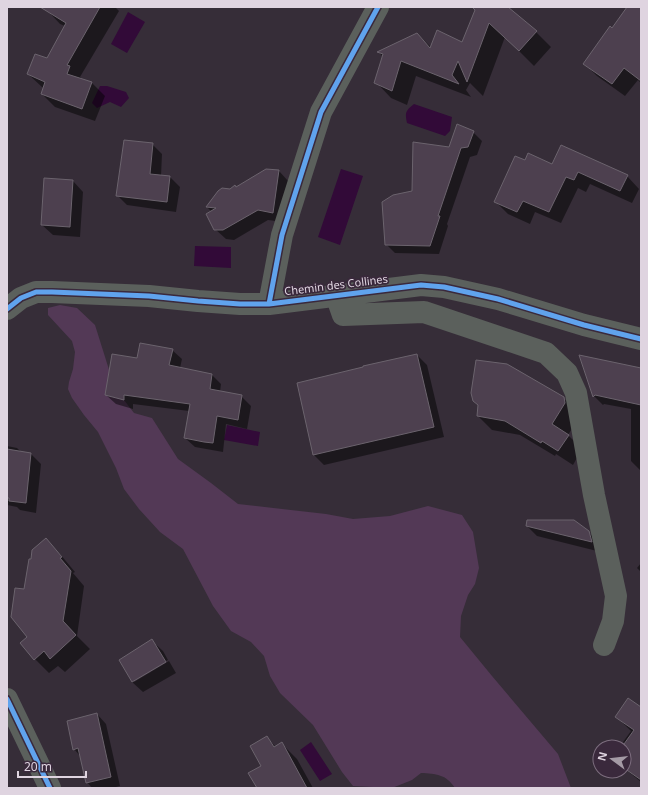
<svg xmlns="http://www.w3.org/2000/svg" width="648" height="795" viewBox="0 0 648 795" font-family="'Noto Sans',sans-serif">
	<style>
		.green { fill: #533956 }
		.water { fill: #320a38 }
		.shadow { fill: #0007 }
		.building { fill: #4d404f; stroke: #6b636d }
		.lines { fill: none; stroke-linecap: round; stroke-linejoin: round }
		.street { stroke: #5b605c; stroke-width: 22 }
		.cycleway-casing { stroke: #3a293c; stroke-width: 8 }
		.cycleway { stroke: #60a3ed; stroke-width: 5 }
		.labels { text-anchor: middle; stroke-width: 3.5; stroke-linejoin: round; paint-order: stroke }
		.street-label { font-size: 11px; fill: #dfd4e0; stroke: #3a293c }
	</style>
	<rect width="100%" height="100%" fill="#362d38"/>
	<!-- green -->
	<path class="green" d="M60,305L77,308L95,325L111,376L124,400L134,413L152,418L178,459L211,483L238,504L326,514L353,519L390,516L428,506L462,515L473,532L479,568L475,584L468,595L461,616L460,637L492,676L558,754L571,788H455C446,774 436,774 421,773L412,780L392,788L353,786L342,772L313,725L280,693L270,676L264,656L251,642L231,631L213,606L183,549L160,532L139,509L124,489L116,468L98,432L84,415L72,398L68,389L69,382L73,369L75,352L72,341L48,315V308Z"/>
	<!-- water -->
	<path class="water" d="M128,12L145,22L127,53L111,44Z
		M100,86H107L126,92L129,98L121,107L110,102L97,108L92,103Z
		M414,104L452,117L450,131L445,136L407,123C405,113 405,111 414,104Z
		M341,169L363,176L340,245L318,237Z
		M195,246L231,247V268L194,266Z
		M227,425L260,432L258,446L224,440Z
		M311,742L332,774L320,781L300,750Z"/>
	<!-- shadow -->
	<path class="shadow" d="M49,7H115L119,11L80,77L83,80L92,83L105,96L95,121L55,107L42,94L44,88L42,87L28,74L47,59L65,26L60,24L47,10Z
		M476,7H507L536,32L551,47L534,66L505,37L483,96L470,83L466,90L471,97L416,76L407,105L391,98L376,82L383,57L379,52L417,34L431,47L463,43L477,8Z
		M629,7H637L641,10V83L638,80L625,96L597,76L584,63Z
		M473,132L482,141L477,155L470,157L447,224L448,226L439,254L395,253L386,244L413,192L449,148Z
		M152,144L162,154L161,176L170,177L180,187L176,212L127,205L117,195Z
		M552,165L627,176L639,189L632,203L590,184L586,192L578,188L561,223L535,212L530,224L508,214L496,202Z
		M279,171L289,182L283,222L268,220L234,240L226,239L215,229L212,212L207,207L230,190L237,188Z
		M73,181L83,192L80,237L53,235L42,225Z
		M172,350L182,359L180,368L212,375L221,384L220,392L241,396L251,406L247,429L226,424L223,452L195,447L185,438L189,411L133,404V409L116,404L106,395L138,360Z
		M417,355L427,365L444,437L324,465L314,455Z
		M581,356L641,369V471L631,461V409L604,404L603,405L594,396Z
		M563,398L578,412L579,418L568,435L582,449L573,465L556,454L555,456L520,435L492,430L478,416Z
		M7,446L17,448L21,452L31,454L41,464L36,513L20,510L17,507L7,505Z
		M527,526L588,532L599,542L601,552L537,536Z
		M46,540L60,554L75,572L73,573L84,586L77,636L90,649L65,672L58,666L49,673L35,659L21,643L28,637L25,591L32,560Z
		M641,563V572L637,568Z
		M152,641L163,651L168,660L134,680V682L169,661L176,673L143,692L132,682L120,661Z
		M641,708V782L624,768V747H623L625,745L623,742L631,731L617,717Z
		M97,714L106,724L120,786L112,788H92L87,782L81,757L74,749Z
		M267,738L276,747L282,744L297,759L313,788H258Z"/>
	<!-- building -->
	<path class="building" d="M40,7H100L67,65L70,66L67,74L92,82L82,109L41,94L45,82L27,74L35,54L47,58L66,23Z
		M472,7H508L537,31L519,51L489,23L467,82L458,61L452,75L459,84L401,61L392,91L374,83L383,54L377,52L417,33L430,48L437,30L462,42L475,10Z
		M627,7H641V81L624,68L612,84L583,64L610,26L612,28Z
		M457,124L474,131L468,147L461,148L438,216H440L430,246L385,245L382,202L393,195L412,191L413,142L449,147Z
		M124,140L153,143L150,174L170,176L167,202L116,196Z
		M561,145L628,175L620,191L578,172L574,180L566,177L549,212L523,201L517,212L494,202L515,156L525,160L528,153L552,164Z
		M266,169L279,170L273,213L258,210L223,230H214L206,214L216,208L206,207L218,191L222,188L230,189L235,185L236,187Z
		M44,178L73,180L70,227L41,225Z
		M140,343L173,349L169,365L212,374L210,389L242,395L238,420L217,416L213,443L204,442L184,438L190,404L124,395V400L105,395L112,354L137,358Z
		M417,354L434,427L313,455L297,383L363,367V366Z
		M579,355L641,368V405L595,395L593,397Z
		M476,360L507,364L564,397L565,403L552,424L569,435L558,451L542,441L541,443L505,421L477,416L478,405L473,401L471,393Z
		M7,449L31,453L26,503L9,501V498H7Z
		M527,520H574L589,531L592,542L526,526Z
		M46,538L62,557L60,558L71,571L63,621L76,635L50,659L44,651L34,660L20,643L27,637L11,617L15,588L24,589L29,559H31L32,550Z
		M152,639L166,662L132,682L119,660Z
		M628,698L641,707V780L624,768V744L634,730L615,717Z
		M97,713L111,777L86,783L78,748L73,750L67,721Z
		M267,736L274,747L282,742L307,788H257L248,773L261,766L250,746Z"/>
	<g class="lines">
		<!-- street -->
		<path class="street" d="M336,295L343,315L424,312L546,353L567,373L576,393L594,495L616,596L613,621L604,645
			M269,304L282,235L321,112L378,7
			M7,309L21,298L36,292H52L149,296L198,301L240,304H269L421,285L444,287L498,299L584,325L641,339
			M7,699L50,788"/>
		<!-- cycleway casing -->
		<g class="cycleway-casing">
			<path id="cycleway" d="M269,304L282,235L321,112L378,7
				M7,309L21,298L36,292H52L149,296L198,301L240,304H269L421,285L444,287L498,299L584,325L641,339
				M7,699L50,788"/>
		</g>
		<!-- cycleway -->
		<use href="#cycleway" class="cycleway"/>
	</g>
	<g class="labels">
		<!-- street labels -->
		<g class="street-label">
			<text transform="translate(336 285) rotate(-7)" y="4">Chemin des Collines</text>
		</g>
	</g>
	<!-- border -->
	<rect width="648" height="795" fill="none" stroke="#dfd4e0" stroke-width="16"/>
	<!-- north arrow -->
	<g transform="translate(612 759) rotate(285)"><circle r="19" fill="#3a293c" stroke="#7c6d7e"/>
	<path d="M0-3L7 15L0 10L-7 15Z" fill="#a49aa5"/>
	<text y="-6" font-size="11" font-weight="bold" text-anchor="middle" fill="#dfd4e0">N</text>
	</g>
	<!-- scale -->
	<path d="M18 771v6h68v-6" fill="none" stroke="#dfd4e0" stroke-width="2"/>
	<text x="24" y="771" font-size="12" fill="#dfd4e0" stroke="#3a293c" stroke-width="3" paint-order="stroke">20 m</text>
</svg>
